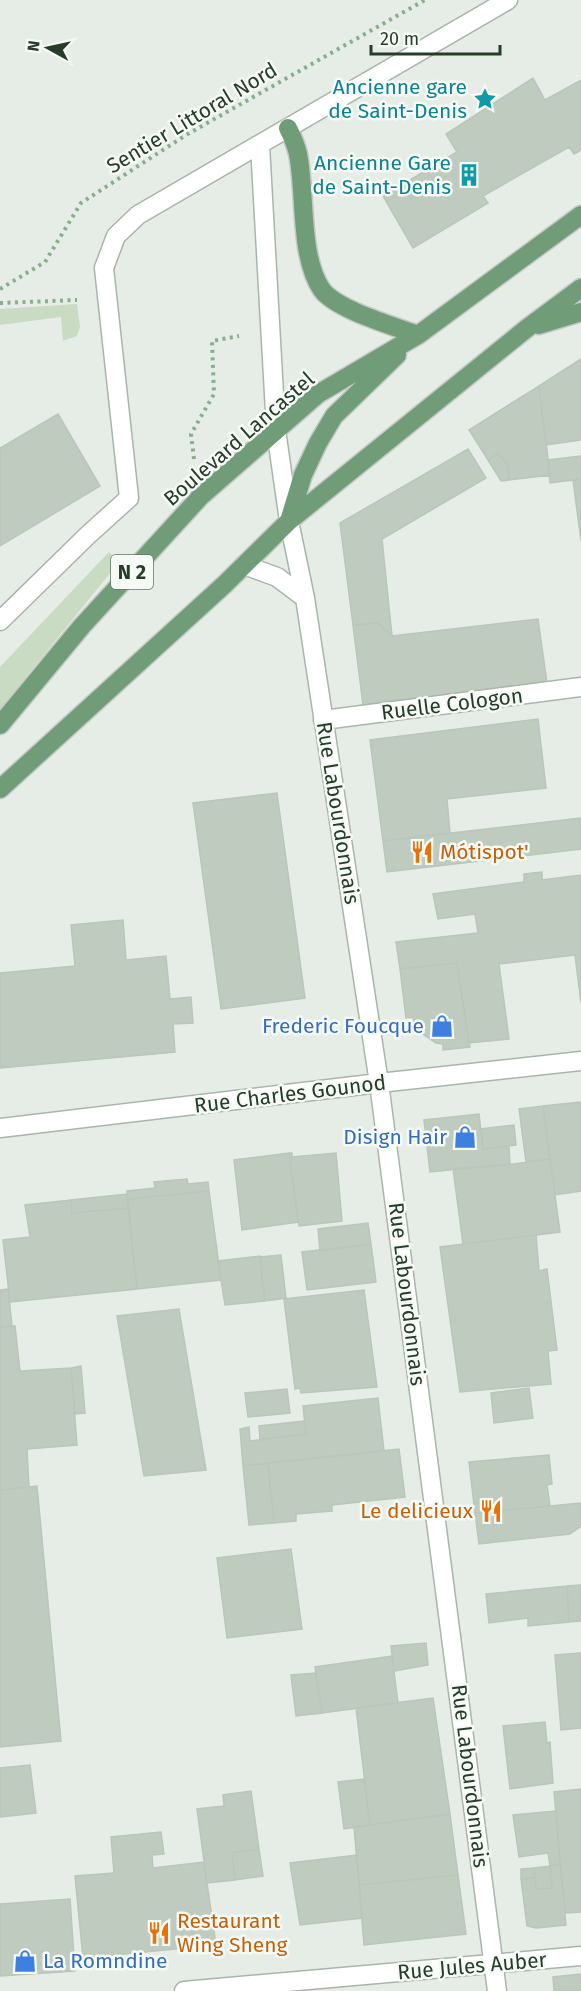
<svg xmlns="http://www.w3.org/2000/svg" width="581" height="1991" viewBox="0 0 581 1991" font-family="'Fira Sans',sans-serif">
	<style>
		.green { fill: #c9dbc2 }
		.building { fill: #bfcbbf; stroke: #b9c6b9; stroke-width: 1.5 }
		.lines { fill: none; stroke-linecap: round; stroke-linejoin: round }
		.minor-casing { stroke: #a9b5aa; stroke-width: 21 }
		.major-casing { stroke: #c3c9c3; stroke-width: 21 }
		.path { stroke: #8aad8e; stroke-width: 4; stroke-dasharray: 3 4.5; stroke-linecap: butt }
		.minor { stroke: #fff; stroke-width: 18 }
		.major { stroke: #709d78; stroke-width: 18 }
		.labels { text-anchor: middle; stroke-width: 5; stroke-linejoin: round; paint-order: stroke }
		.shield { fill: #f6faf6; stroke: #657667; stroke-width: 1.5 }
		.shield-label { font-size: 20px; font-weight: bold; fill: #273d2a }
		.culture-label { font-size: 21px; fill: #0d838f; stroke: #f6faf6; text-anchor: end }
		.street-label { font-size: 21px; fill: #273d2a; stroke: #f6faf6 }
		.food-label { font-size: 21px; fill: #c56008; stroke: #f6faf6; text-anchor: start }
		.shop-label { font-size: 21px; fill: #366cbe; stroke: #f6faf6; text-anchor: end }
	</style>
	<rect width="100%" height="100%" fill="#e6ede6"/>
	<!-- green -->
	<path class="green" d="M77,304L80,327L77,336L63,341L61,317L0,325V309Z
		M109,552L119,562L0,709V667Z"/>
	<!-- building -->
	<path class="building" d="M533,78L545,100L581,80V150L574,154L569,147L483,196L488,203L413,248L383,196L457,152L446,134Z
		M581,359V440L546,445L539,386Z
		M539,386L550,475L509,480L507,463L497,453L488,460L469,430Z
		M58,414L100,486L0,546V448Z
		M468,449L486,478L382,539L392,636L377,623L353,625L340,523Z
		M497,453L507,463L509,480L501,481L488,460Z
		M581,456V479L550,483L548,460Z
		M581,479V541L573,480Z
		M538,619L547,683L364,713L353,625L377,623L392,636Z
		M538,719L546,788L447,799L450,833L383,841L370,740Z
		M277,793L305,998L221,1009L193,803Z
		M581,818V849L387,872L383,841Z
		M542,872V880L581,875V1003L575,955L499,964L509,1039L469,1043L457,963L400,969L396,942L478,933L475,914L438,919L433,894L524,882V874Z
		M123,920L126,960L166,956L170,999L191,997L193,1023L173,1024L175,1052L0,1068V973L75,966L71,925Z
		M457,963L470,1047L443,1050V1044L436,1043L414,1028L413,1017L406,1018L400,969Z
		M581,1102V1191L555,1195L543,1106Z
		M543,1106L550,1159L526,1162L519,1109Z
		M479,1114L483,1149L509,1146L510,1164L430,1172L424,1120Z
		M514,1125L516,1145L483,1149L480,1129Z
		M289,1153L298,1222L242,1230L234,1160Z
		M289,1153H292V1157L336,1153L342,1221L299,1226Z
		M550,1159L560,1232L463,1244L453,1169L483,1166V1168Z
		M187,1179L188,1184L208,1182L209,1191L128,1199L127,1191L155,1188L154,1182Z
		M209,1191L221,1280L137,1289L128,1199Z
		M127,1194L128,1208L72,1213L71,1200Z
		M71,1200L72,1213L128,1208L137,1289L10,1302L3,1240L30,1237L25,1205Z
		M368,1223L371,1244L320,1251L318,1229Z
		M536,1235L539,1271L547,1269L557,1350L548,1351L551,1384L460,1392L440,1247Z
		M371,1244L376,1282L307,1290L302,1252Z
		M281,1255L286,1298L265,1301L260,1257Z
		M260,1256L265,1301L225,1305L218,1261Z
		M8,1289L12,1326L0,1327V1290Z
		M364,1290L377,1387L301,1393L300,1388L295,1389L284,1299Z
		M179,1309L206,1470L144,1476L117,1316Z
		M15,1326L20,1371L71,1368L77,1445L27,1449L29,1487L0,1490V1327Z
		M81,1366L85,1413L75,1414L71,1368Z
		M529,1388L533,1418L494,1423L491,1393Z
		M287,1389L290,1413L248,1417L245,1393Z
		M378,1398L384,1451L243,1466L240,1429L249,1427L250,1441L306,1434L303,1406Z
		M304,1421L306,1434L260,1439L259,1426Z
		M399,1449L405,1497L332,1505V1511L296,1514V1521L274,1523L268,1463Z
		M549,1455L552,1484L547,1485L550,1506L475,1513L469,1462Z
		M268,1463L274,1523L249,1525L243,1466Z
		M37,1486L61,1741L0,1747V1490Z
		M581,1503V1526L570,1534L479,1544L475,1513Z
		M291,1549L302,1629L227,1638L217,1558Z
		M581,1585V1621L569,1622L567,1586Z
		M567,1586L569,1622L528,1626V1618L489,1623L486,1594Z
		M426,1643L428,1665L394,1671L391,1646Z
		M581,1653V1728L561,1730L555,1655Z
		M392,1656L398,1703L322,1713L315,1667Z
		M316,1673L322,1713L296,1716L291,1675Z
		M433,1698L450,1814L370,1825L356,1708Z
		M545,1722L547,1743L550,1742L553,1783L510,1789L503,1726Z
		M30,1765L36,1813L0,1817V1768Z
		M364,1779L370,1825L344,1829L338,1782Z
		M581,1789V1912L565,1913L554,1792Z
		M251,1791L259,1849L232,1853L235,1880L207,1883L197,1809L224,1806L223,1795Z
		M556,1811L560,1865L550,1866L548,1853L519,1857L513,1815Z
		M450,1814L458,1875L359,1885L354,1827Z
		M161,1832L164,1854L152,1855L153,1868L204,1862L216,1945L83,1958L75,1876L114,1873L111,1837Z
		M259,1849L263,1876L235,1880L232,1853Z
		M357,1855L362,1918L300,1925L290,1863Z
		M560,1865L566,1925L536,1928L527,1926L521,1879L535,1878L536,1889L552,1888L550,1866Z
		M550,1866L552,1888L536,1889L534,1868Z
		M534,1868V1877L521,1879V1869Z
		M458,1875L466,1934L364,1945L359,1885Z
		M70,1899L75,1971L0,1976V1904Z
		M581,1974V1991H554L553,1977Z"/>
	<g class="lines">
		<!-- minor casing -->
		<g class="minor-casing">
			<path id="minor" d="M260,145L276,430L289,521L305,598L379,1083L497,1991
				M244,565L277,577L305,598
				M0,621L88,535L129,498L104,268L116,236L138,215L508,0
				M323,720L581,687
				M0,1128L379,1083L581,1061
				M184,1991L581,1956"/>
		</g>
		<!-- major casing -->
		<g class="major-casing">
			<path id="major" d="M288,128C292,136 296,145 298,154C306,193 299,257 322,290C337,310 394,326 418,335
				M539,325L581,312
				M289,521L303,475L318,443L334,416L397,355
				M0,725L82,626L201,496L318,394L418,335L581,215
				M0,789L225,584L289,521L526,329L581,288"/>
		</g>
		<!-- path -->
		<path class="path" d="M0,289L45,262L81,203L186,135L425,0
			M0,303L77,300
			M194,459L191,434L214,394L212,341L239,336"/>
		<!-- minor -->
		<use href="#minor" class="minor"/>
		<!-- major -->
		<use href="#major" class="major"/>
	</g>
	<!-- icons -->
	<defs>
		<g id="sight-bare" transform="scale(1.8)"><path d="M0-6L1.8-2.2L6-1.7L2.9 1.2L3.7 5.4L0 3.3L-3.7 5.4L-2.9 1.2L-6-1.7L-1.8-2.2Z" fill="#0f9aa8" stroke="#f6faf6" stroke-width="2.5" paint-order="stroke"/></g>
		<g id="building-bare" transform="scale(1.8)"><path d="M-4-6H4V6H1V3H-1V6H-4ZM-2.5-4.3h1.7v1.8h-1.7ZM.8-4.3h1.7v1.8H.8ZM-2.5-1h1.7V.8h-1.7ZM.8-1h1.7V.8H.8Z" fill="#0f9aa8" stroke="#f6faf6" stroke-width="2.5" paint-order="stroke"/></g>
		<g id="restaurant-bare" transform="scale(1.8)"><path d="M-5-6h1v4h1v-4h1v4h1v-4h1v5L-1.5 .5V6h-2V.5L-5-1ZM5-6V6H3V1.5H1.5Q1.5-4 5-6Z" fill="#e8710a" stroke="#f6faf6" stroke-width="2.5" paint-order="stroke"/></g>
		<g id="shop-bare" transform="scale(1.8)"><path d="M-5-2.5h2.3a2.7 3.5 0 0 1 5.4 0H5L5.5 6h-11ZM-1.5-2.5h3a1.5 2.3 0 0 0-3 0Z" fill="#3f7fe0" stroke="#f6faf6" stroke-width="2.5" paint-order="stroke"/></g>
	</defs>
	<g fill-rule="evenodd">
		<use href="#sight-bare" x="485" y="99"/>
		<use href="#building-bare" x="469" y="175"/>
		<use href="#restaurant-bare" x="422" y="852"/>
		<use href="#shop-bare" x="442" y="1026"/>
		<use href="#shop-bare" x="465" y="1137"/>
		<use href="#restaurant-bare" x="491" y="1511"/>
		<use href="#restaurant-bare" x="159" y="1933"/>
		<use href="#shop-bare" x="25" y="1961"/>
	</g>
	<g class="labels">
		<!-- shield labels -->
		<rect class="shield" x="111" y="555" width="42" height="34" rx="4.5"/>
		<g class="shield-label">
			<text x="132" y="579">N 2</text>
		</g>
		<!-- culture labels -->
		<g class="culture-label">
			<text x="467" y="94">Ancienne gare<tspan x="467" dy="24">de Saint-Denis</tspan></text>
			<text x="451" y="170">Ancienne Gare<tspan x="451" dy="24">de Saint-Denis</tspan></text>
		</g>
		<!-- street labels -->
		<g class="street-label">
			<text transform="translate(192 118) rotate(-31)" y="7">Sentier Littoral Nord</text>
			<text transform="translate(239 439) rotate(-41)" y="7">Boulevard Lancastel</text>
			<text transform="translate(452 704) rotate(-7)" y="7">Ruelle Cologon</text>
			<text transform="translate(338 813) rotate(81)" y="7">Rue Labourdonnais</text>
			<text transform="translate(290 1094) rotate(-7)" y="7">Rue Charles Gounod</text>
			<text transform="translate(407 1294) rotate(83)" y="7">Rue Labourdonnais</text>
			<text transform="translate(470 1776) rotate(83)" y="7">Rue Labourdonnais</text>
			<text transform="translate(472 1966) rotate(-5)" y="7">Rue Jules Auber</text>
		</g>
		<!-- food labels -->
		<g class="food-label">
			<text x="440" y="859">Mótispot'</text>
			<text x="473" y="1518" text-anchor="end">Le delicieux</text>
			<text x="177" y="1928">Restaurant<tspan x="177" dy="24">Wing Sheng</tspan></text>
		</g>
		<!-- shop labels -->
		<g class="shop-label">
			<text x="424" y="1033">Frederic Foucque</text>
			<text x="447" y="1144">Disign Hair</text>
			<text x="43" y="1968" text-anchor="start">La Romndine</text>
		</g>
	</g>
	<!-- north arrow -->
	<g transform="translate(48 48) rotate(278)" stroke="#f6faf6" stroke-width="4.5" paint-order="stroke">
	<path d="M0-4.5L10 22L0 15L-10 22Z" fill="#273d2a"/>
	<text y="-9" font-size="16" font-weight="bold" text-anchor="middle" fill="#273d2a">N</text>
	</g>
	<!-- scale -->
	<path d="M371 45v9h129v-9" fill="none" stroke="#273d2a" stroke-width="3"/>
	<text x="380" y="45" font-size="18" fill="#273d2a" stroke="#f6faf6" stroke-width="4.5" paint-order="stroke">20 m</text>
</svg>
